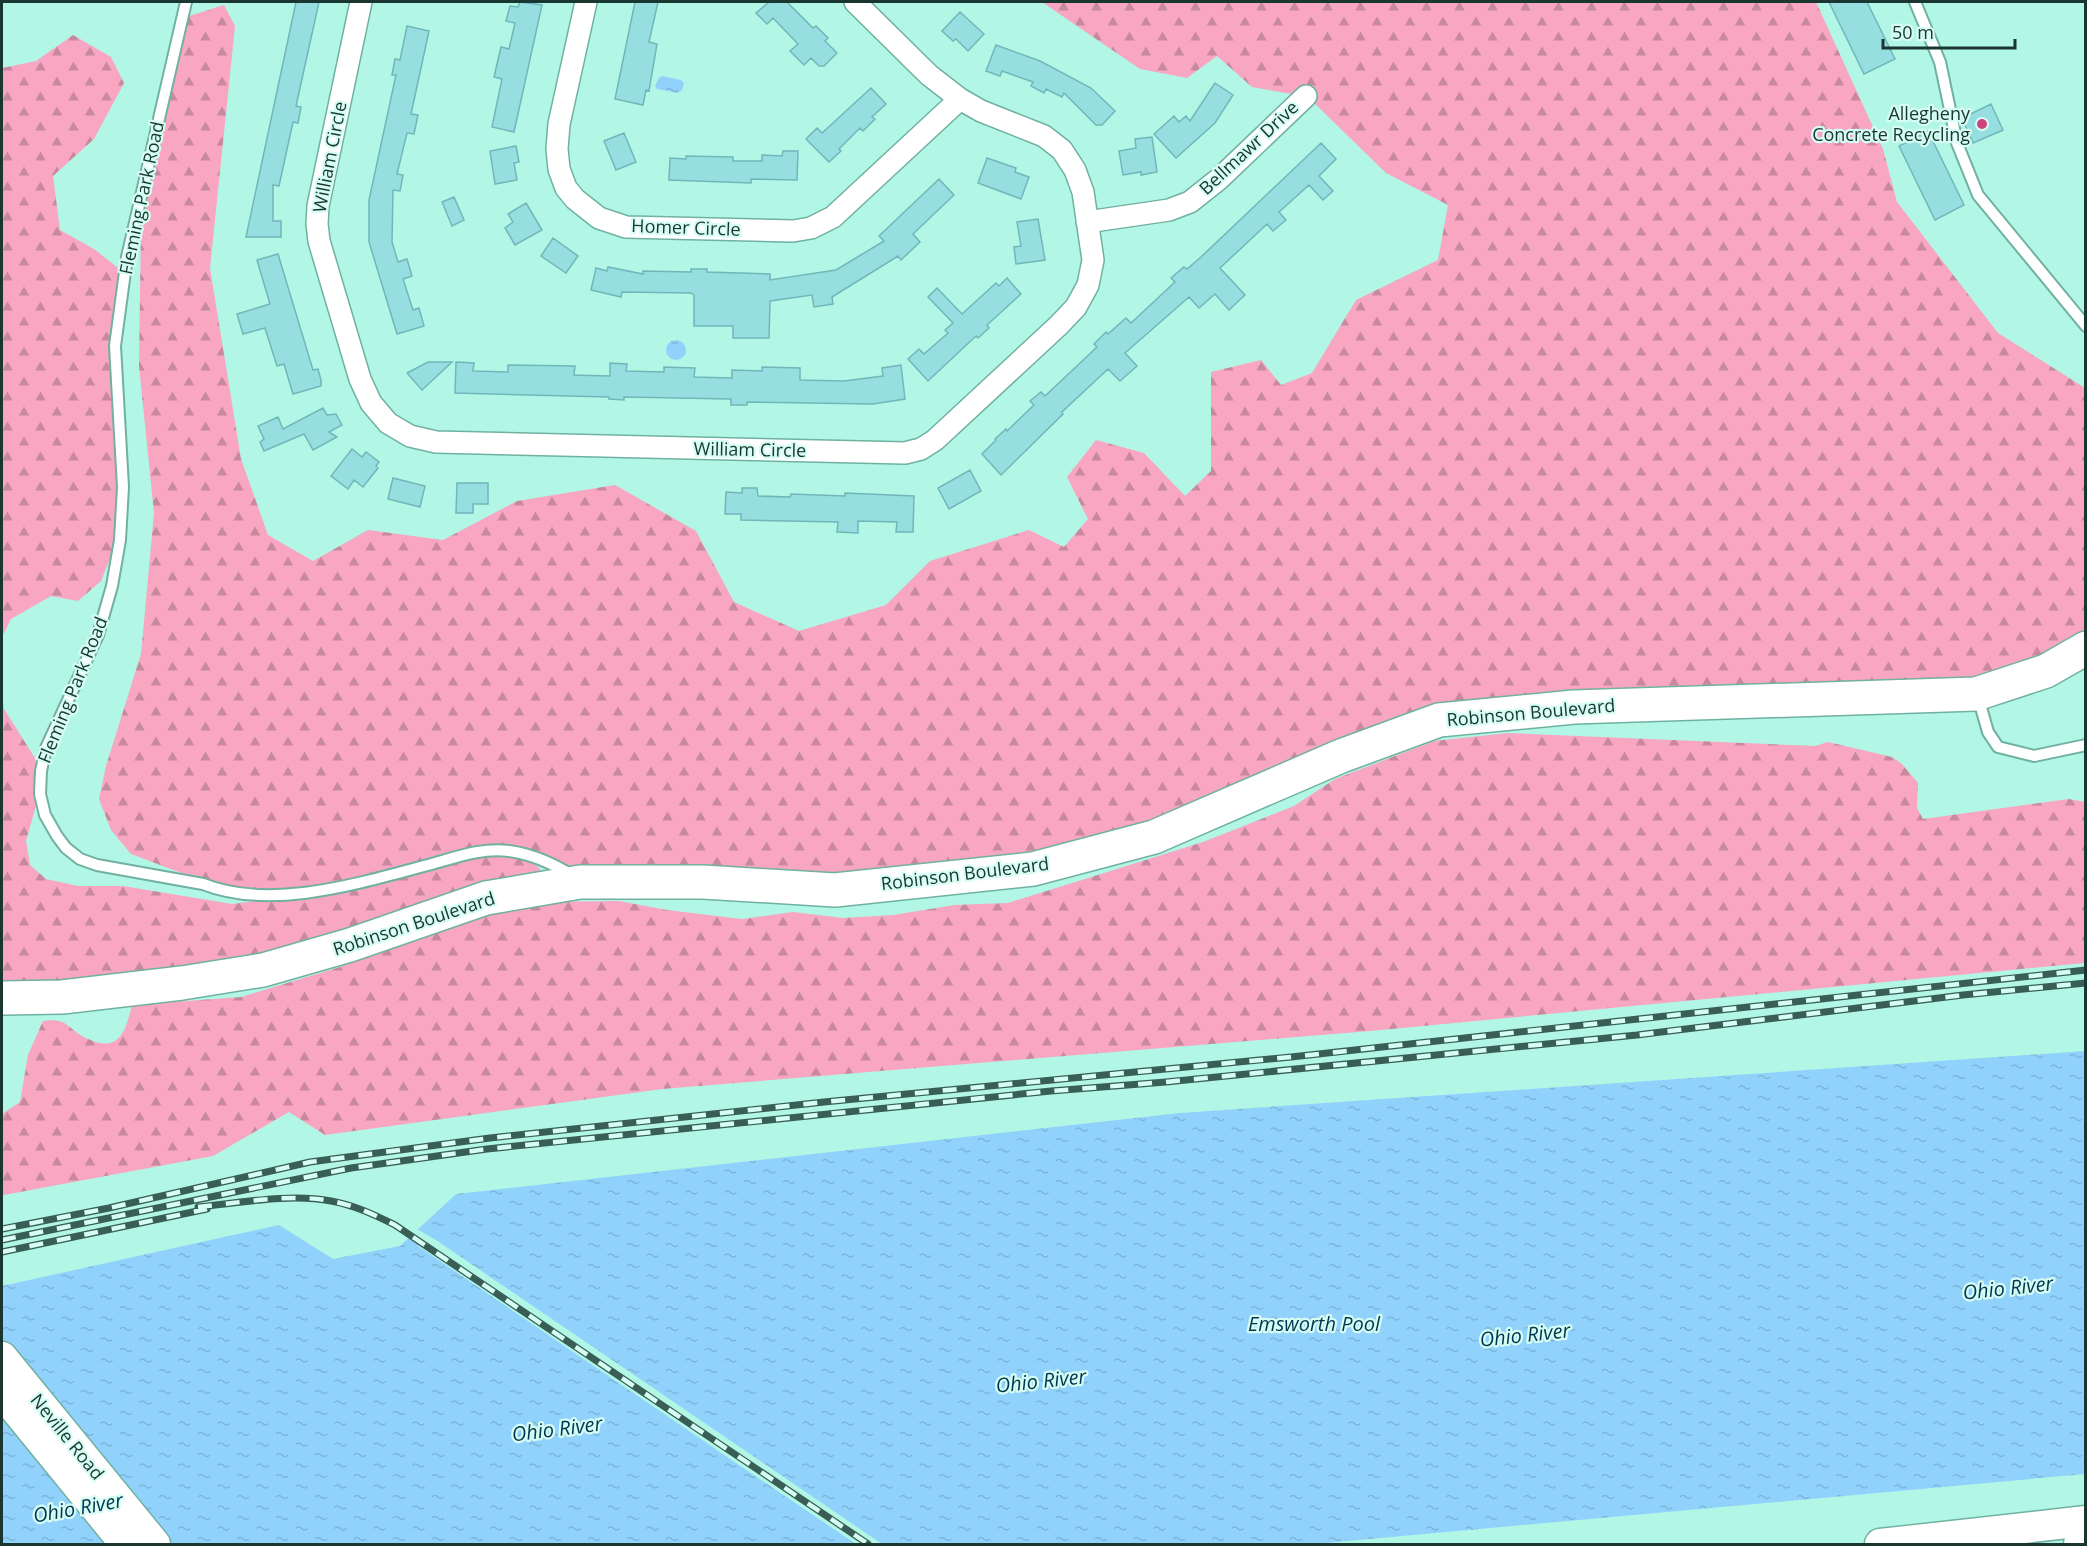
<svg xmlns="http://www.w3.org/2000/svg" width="2087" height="1546" viewBox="0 0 2087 1546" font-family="'Open Sans',sans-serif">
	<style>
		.forest { fill: url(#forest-firs) }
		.water { fill: url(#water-ripples) }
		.pier { fill: #b2f6e5 }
		.building { fill: #96dedf; stroke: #70b7b9; stroke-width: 1.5 }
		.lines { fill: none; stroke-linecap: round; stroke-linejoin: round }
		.service-casing { stroke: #70b1a2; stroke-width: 14 }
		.minor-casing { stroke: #70b1a2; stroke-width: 24 }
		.secondary-casing { stroke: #70b1a2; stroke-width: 33 }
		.primary-casing { stroke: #70b1a2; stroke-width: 36 }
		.service { stroke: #fff; stroke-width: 10 }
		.minor { stroke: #fff; stroke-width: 21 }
		.secondary { stroke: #fff; stroke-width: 30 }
		.primary { stroke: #fff; stroke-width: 33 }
		.rail-casing { stroke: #395e55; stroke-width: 7 }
		.rail { stroke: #d6fdf3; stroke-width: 4.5; stroke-dasharray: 14; stroke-linecap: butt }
		.poi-dot { fill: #cc437e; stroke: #d6fdf3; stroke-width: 2 }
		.labels { text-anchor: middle; stroke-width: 4.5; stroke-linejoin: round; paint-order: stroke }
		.poi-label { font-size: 18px; fill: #1a3630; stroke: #d6fdf3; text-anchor: end }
		.street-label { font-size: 18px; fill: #1a3630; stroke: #d6fdf3 }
		.water-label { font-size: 20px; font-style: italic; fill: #003651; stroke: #d6fdf3 }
	</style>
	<defs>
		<pattern id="forest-firs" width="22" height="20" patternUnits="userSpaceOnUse" patternTransform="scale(1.5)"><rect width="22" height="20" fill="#f8a6c2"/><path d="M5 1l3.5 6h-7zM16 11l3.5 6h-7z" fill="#c8889e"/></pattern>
		<pattern id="water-ripples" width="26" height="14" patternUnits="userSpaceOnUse" patternTransform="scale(1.5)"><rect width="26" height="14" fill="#91d2fc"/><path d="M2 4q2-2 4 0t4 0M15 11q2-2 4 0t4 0" fill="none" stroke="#7cb5d8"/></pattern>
	</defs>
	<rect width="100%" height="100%" fill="#b2f6e5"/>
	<!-- forest -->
	<path class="forest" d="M1042,2H1816L1883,149L1897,202L1998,333L2085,388V643L1974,689L1441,710L1151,832L1032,865L835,884L580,879L509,849L342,886L285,891L221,888L131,854L111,830L99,799L106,766L141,654L154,513L139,366L141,223L186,17L224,5L235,26L210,268L241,459L268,535L313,561L368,530L443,540L517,501L615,485L696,531L734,602L799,631L886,605L930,561L1029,530L1064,547L1088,519L1067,477L1096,440L1144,453L1185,496L1211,471V372L1261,360L1281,385L1312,373L1356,300L1438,260L1448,205L1386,173L1308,97L1252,87L1217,56L1187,78L1140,69Z
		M73,35L111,57L124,83L94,139L53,176L60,230L94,249L123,272L113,346L120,488L117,541L101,581L78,601L51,596L11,619L2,637V68L36,61Z
		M2,692L4,709L35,758L39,795L26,841L30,865L46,879L78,886H123L232,904L343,890L488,852L529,858L540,869L542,878L349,944L2,994Z
		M1508,733L1815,746L1828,742L1892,757L1902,764L1918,783L1917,808L1923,819L2069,799L2085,802V963L1370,1031L662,1089L325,1135L289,1112L213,1156L4,1195L2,1194V1114L20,1102L28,1055L43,1021C68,1017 67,1029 86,1038C119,1054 125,1033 132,1005L241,997L340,967L430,927L531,902L619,901L667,910L742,919L793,912L843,918L893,915L955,905L1008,903L1203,842L1294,806L1335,779L1434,741Z"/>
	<!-- water -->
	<path class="water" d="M662,76L681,80L684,83L682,90L678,93L657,89L655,86L659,78Z
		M666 350a10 10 0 1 1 20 0a10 10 0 1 1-20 0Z
		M2085,1051V1474L1315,1544H2V1286L279,1225L333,1259L400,1246L456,1194L1180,1113Z"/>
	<!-- pier -->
	<path class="pier" d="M415,1228L436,1240L882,1544H856L736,1463L418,1246L419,1244L406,1236Z"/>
	<!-- building -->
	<path class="building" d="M296,2H319L296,106L301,107L298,123L293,122L279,186L273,185V221H281V237H246Z
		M520,2L542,5L514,132L492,127L502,79L494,77L501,47L509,49L515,23L506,21L510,6L518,7Z
		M635,2H658L649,42L657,44L649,91L646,90L643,105L615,99Z
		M769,2H787L813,28L816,26L828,38L825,41L837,53L824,66H819L811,58L804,65L790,51L798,44L773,18L767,24L756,13Z
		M1829,2H1867L1895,59L1864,74Z
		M960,12L984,34L968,51L956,39L953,41L942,31Z
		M407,26L429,31L411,114L418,115L414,134L407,133L397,174L403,175L400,191L393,190L392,242L398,262L407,259L412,276L403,279L413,310L419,308L424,326L397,334L369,242V200L396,75H392L395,59L400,60Z
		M996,45L1040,61L1091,88L1115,111L1102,125H1096L1064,93L1062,97L1046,89L1044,93L1031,86L1033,82L1002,71L1000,76L986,71Z
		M1215,83L1233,95L1215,123L1176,158L1154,134L1174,116L1179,122L1186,116L1190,121Z
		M871,88L886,104L872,117L875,119L863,131L860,128L839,149L841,151L829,162L806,139L817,128L822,133Z
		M1991,104L2003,130L1973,143L1962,118Z
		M1928,131L1964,205L1935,220L1899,146Z
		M624,133L636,162L616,170L604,141Z
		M1152,137L1157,172L1141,175V172L1123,175L1119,151L1136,148L1135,139Z
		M1321,143L1336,159L1319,176L1333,191L1323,200L1309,185L1279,212L1286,220L1273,231L1267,224L1220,268L1245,295L1229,310L1215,294L1199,308L1189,297L1125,353L1137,366L1120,381L1108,369L1062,412L1063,414L1001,475L982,454L996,440L995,439L1006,429L1007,431L1034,405L1030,401L1041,392L1045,396L1097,347L1094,344L1106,332L1108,334L1126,318L1131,323L1175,282L1171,278L1184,267L1187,269L1201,257Z
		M516,146L519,162L514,163L517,180L495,184L490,151Z
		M783,151H798L797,180L751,179V183L669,180L670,158L686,159V156L733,157V161H762V155L782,156Z
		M987,158L1016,168L1015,172L1029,177L1021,199L978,183Z
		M939,179L954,195L913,234L920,242L901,260L898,256L832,297L833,304L814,307L812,295L770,301L769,338H733V326H694V295L691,293L622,292L621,297L591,290L596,268L607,271L608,267L643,274V271L691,272V269H707V272L770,274V280L836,270L884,241L879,236Z
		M454,197L464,220L452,226L442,202Z
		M526,203L542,230L515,245L505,228L513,222L508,214Z
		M1038,219L1045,260L1016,264L1014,247L1021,246L1017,222Z
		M553,238L578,256L566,273L541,256Z
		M278,254L313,370L318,369L321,380V386L293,394L284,364L277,366L265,328L243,334L237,314L270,304L257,260Z
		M1007,278L1021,294L987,325L989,328L978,338L976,336L928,381L908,359L919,349L924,354L948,333L945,330L953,323L928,297L937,288L962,314L996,283L999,286Z
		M428,362H452L422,390L407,373Z
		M456,362L474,363L473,371L508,372V365L575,366L574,375L610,376V363L627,364L626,371L664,372V367L695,368L694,377L732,378V370L762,371V367L800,368V380L844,381L883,376L882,368L901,365L905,399L873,404L747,402V405H731V399L624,397V400L609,399V397L455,393Z
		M323,408L327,415L336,414L342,425L329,432L337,437L313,450L304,434L264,451L260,442L264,439L258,426L278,417L283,429Z
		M352,449L362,457L366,452L379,462L376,466L378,468L363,487L354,480L348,489L331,476Z
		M970,470L981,491L949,509L938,488Z
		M393,478L425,486L420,507L388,499Z
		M457,483H488V504H473V513H456Z
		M742,488H757L758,496L790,497L791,494L845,496V493L914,496L913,532H896L897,522L858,521V533L837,532L838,522L741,520V514H725L726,492L742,493Z"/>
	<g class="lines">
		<!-- service casing -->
		<g class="service-casing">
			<path id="service" d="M186,2L127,257L115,346L123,487L120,540L112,586L98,635L46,748L41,771L40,794L45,815L57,836L66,848L80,859L97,865L203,884C271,911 360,883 428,865C454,858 482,847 509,851C531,854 554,864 573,876
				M1915,2L1940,62L1957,143L1978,195L2086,326
				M1978,697L1988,732L1998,747L2034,756L2086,745"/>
		</g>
		<!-- minor casing -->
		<g class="minor-casing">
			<path id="minor" d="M361,2L318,206L317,224L319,241L360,379L371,403L388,423L410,436L436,442L905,453L921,449L935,440L1059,325L1076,307L1088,285L1093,260L1083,192L1075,170L1062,150L1044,136L981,111L960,99L929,75L855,2
				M586,2L559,124L557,149L559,169L566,188L575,199L599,218L626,227L793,231L811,228L833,217L960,99
				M1087,222L1169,210L1190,202L1219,179L1306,96"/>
		</g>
		<!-- secondary casing -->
		<g class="secondary-casing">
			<path id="secondary" d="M2,1357L155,1544
				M2,1393L125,1544
				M1880,1544L2086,1521
				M2079,1544H2086"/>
		</g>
		<!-- primary casing -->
		<g class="primary-casing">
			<path id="primary" d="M2,998L62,997L182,983L263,970L350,945L486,898L580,882H703L835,890L1033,869L1154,837L1341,756L1439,720L1574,707L1976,694L2046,671L2086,648"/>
		</g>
		<!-- service -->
		<use href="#service" class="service"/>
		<!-- minor -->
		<use href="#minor" class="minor"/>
		<!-- secondary -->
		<use href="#secondary" class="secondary"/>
		<!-- primary -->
		<use href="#primary" class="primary"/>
		<!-- rail casing -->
		<g class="rail-casing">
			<path id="rail" d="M198,1207C239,1203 290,1193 331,1201C354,1205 375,1215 395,1225L868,1544
				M2,1229L109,1208L310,1162L490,1138L824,1102L1291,1057L2086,970
				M2,1240L351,1168L487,1149L1051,1091L1166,1082L1637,1035L1963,995L2086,983
				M2,1252L207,1209"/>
		</g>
		<!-- rail -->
		<use href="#rail" class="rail"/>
	</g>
	<!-- markers -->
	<circle class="poi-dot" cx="1982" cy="124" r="6"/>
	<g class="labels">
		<!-- poi labels -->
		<g class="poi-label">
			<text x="1970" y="120">Allegheny<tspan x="1970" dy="21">Concrete Recycling</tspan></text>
		</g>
		<!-- street labels -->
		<g class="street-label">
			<text transform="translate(1249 148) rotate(-43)" y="6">Bellmawr Drive</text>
			<text transform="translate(330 157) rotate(-79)" y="6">William Circle</text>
			<text transform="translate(142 198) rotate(-78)" y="6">Fleming Park Road</text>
			<text transform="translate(686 228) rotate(2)" y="6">Homer Circle</text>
			<text transform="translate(750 450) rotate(1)" y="6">William Circle</text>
			<text transform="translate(73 690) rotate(-68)" y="6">Fleming Park Road</text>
			<text transform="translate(1531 713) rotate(-5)" y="6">Robinson Boulevard</text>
			<text transform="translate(965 874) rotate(-7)" y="6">Robinson Boulevard</text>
			<text transform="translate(414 924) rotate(-18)" y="6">Robinson Boulevard</text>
			<text transform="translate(67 1437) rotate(51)" y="6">Neville Road</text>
		</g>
		<!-- water labels -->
		<g class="water-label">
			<text transform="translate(2008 1288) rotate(-6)" y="7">Ohio River</text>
			<text x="1314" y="1331">Emsworth Pool</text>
			<text transform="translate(1525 1335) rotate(-6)" y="7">Ohio River</text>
			<text transform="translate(1041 1381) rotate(-6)" y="7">Ohio River</text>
			<text transform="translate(557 1429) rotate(-7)" y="7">Ohio River</text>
			<text transform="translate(78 1508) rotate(-10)" y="7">Ohio River</text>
		</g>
	</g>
	<!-- border -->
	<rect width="2087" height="1546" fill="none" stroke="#1a3630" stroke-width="6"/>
	<!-- scale -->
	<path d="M1883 39v9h132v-9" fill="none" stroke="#1a3630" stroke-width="3"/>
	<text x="1892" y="39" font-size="18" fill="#1a3630" stroke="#d6fdf3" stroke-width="4.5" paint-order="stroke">50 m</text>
</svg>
